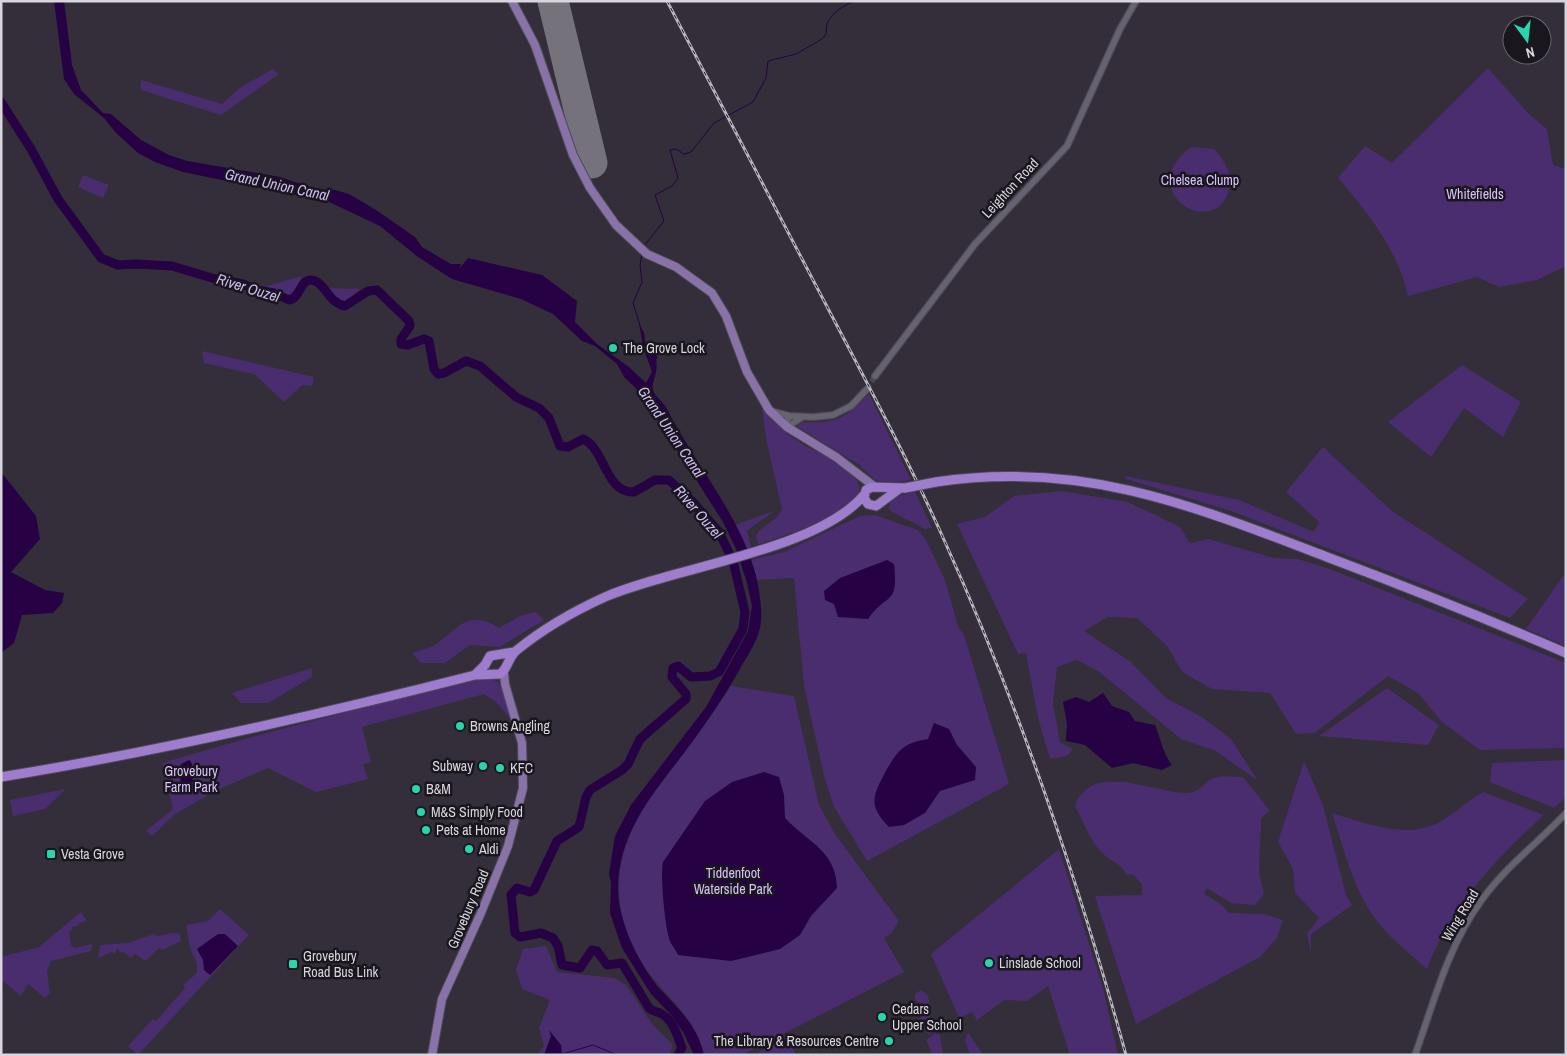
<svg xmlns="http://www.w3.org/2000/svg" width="1567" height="1056" viewBox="0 0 1567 1056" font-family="'Archivo Narrow',sans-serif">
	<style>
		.green { fill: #4a2d6e }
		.water { fill: #260244 }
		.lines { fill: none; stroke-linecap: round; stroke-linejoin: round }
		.stream { stroke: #260244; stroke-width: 1 }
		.river { stroke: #260244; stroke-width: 9 }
		.runway { stroke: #76727c; stroke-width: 31 }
		.minor-tunnel { stroke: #4c4752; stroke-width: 5.5; stroke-dasharray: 5.5 3; stroke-linecap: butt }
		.minor-casing { stroke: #4f4b56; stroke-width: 8 }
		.major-casing { stroke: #4f4b56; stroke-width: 10 }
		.highway-casing { stroke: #4f4b56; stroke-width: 11 }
		.minor { stroke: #676270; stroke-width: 5.5 }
		.major { stroke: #8972a8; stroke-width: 8 }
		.highway { stroke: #9f7dce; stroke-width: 9 }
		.rail-casing { stroke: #b8b5bd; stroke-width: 3 }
		.rail { stroke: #19171d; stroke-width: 1; stroke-dasharray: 4; stroke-linecap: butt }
		.highway-bridge-casing { stroke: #4f4b56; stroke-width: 11; stroke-linecap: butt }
		.highway-bridge { stroke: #9f7dce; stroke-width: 9 }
		.poi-dot { fill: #28d5ad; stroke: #19171d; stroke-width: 2 }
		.labels { text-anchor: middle; stroke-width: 5; stroke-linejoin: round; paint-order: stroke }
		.park-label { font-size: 14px; fill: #d8c1fc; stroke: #19171d }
		.street-label { font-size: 14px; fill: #d8d5dd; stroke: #19171d }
		.poi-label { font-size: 14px; fill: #d8d5dd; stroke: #19171d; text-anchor: start }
		.water-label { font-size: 15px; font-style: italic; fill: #cfb9f3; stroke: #19171d }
	</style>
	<rect width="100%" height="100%" fill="#332e3a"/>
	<!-- green -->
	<path class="green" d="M1488,68L1528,113L1547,129L1553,165L1566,169V266L1537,280L1499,287L1477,277L1408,296C1398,250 1368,213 1338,178L1365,146L1392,163Z
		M273,69L279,74L221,115L141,90V80L222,104L241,87Z
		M1191,147L1214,149C1224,160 1234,175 1229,190C1214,242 1132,190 1191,147Z
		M83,175L109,185L103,198L78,187Z
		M302,276L292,297L264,287Z
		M325,288L360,289L343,304Z
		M202,351L314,377L312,386L302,385L284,402L254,374L204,363Z
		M1462,365L1521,402L1503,437L1464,408L1431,457L1388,422Z
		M869,394L911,480L887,483L875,480L858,464L796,426L803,422C838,424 845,418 869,394Z
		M762,408C773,422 785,433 799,442C820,456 857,462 860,492C854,513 780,538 758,544L756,536C762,524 777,522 782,509L766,438Z
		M1323,447L1392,511L1528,599L1510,618L1231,511L1126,479L1125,476L1239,500L1314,532L1319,522L1286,492Z
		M1061,491L1128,502L1180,527L1190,543L1208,539L1274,558L1298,559L1330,569L1566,663V748L1480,750L1442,722L1418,693L1388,676L1315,733L1296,734L1270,693L1212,689L1182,672L1167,646L1137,618L1108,617L1084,631L1131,662L1166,698L1202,717L1231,739L1258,781L1216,751L1181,739L1098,671L1077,660L1057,667L1053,704L1060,742L1073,749L1067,756L1050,759L1038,718L1026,653L1018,654L957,524L985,517L1014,496Z
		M915,492L932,528L924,529C915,522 894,515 888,508C893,496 903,494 915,492Z
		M774,511L747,531L751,547L746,549L735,525Z
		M875,515L918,530L926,540L945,580L958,626L964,635L1009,784L867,861L834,807L824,776L804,686L794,578L756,580L751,560L784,552L860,516Z
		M1566,572V646L1526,629Z
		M535,612L544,620L500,647L470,645L445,663H421L412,653C420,650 431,648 438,643C461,625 469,610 499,628L520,616Z
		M312,668V677L268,703H241L232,693Z
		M477,678H489L498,682L504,695L510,718L496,702L484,694L362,727L371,762L363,764L368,779L316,792L268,768L219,789L175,814L152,836L146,831L173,809L162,763L255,736Z
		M731,686L794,696L819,805L835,834L899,921L891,934L884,938L904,972L742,1055H704C695,1013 657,991 637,955C578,844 678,771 731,686Z
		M1387,688L1439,725L1428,745L1319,736Z
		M1566,760V797L1554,808L1490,782L1492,763Z
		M1304,761L1323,805L1346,895L1352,905L1311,934V952L1307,934L1319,918L1295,893L1293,869L1278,842Z
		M1243,777L1270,811L1261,818L1259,872L1264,894L1255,905L1231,903L1207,888L1204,894L1221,904L1229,913L1264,914L1283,920L1277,938L1260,957L1136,1024L1095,896L1142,895V885L1134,875L1126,874C1119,861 1109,861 1100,851C1089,838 1083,821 1075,806C1091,760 1154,793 1186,793C1199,793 1202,784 1212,779C1219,775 1234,777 1243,777Z
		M66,789L45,809L13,816L10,800Z
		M1483,792L1544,815C1496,858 1450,908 1427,969C1403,948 1376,927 1362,897C1349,871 1341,841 1332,813C1364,823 1405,839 1438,823C1451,816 1469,800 1483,792Z
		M1059,849L1103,988L1118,1055H1070L1048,986L1027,1001L1004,1000L977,1020L972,1012L959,1018L931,954Z
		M220,909L249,935L138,1055L128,1046L153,1019L156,1021L185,988L183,985L197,973V963L190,948L186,925L208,921Z
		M81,912L87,921L79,923L80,925L72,927V930L69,931L71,945L75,948L92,944L91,951L51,961L47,971L50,993L45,998L28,984L21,996L3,981L1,983V957L39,947Z
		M173,933L180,934L181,941L162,950L159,948L146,961L135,954L131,958L123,952L120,953L119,949L116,950L115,954L112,952L98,958L100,945L128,943L154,934L157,936Z
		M546,946L557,972L615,978L626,985L652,1024L673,1045L669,1055H562L561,1045L550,1032L551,1036L544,1055H537L544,1046L539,1028L550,1000L522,989L516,970L523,949Z
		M921,990L928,995L930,1009L915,1000V994Z
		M913,1006L932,1018L936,1026L935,1030L929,1035L918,1020L921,1017Z
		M968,1032L983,1055H970L965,1040Z
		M935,1033L940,1035L943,1055H933L926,1040Z
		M788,1038L796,1055H753Z"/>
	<!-- water -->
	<path class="water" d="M54,1H64L72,65L81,90L103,113L111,114L141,140L169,155L187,161L280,177L316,189L335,190L349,194L376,210L415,237L422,247L451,264H461L459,269L468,258L542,275L577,301L575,322L597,344L629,367L646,383L652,372L643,347L639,323L644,333L646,347H650L658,358L656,359C659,372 651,383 653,390C655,397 664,402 667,409C699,473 757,533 761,608C763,634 753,646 741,667C724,697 705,725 684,753C653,794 618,833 618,889C618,921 640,967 661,990C680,1010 698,1027 704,1055H694L683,1032L672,1016L651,994L622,948L610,913L611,883L609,874L615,836L631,805L706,707L748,631L752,606L747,583L736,549L723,522L641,393L624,377L617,364L595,346L582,341L553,314L521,299L452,279L418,257L380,226L329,202L183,172L155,162L138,153L116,133L104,118L74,94L64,79Z
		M1,472L36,516L40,539L11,572L45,590L64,593L62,603L53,613L22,615L14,643L1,653Z
		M887,560L894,564C899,606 887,592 868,619L838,617L834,604L825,600L824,591L840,578Z
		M1103,693L1112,706L1129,712L1135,721L1155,725C1161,739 1163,754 1172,765L1162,770L1133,763L1112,768L1085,745L1066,741L1067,724L1063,702L1076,697L1089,702Z
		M934,723L949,729L957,745L976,767L975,780L940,791L925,813L904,825L889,827C866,804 874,794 887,769C899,749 904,743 928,739Z
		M189,760C194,763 193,776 193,782L187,784L181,782L179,773L181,764Z
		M764,772L779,777L784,795L785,818C807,842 836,850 837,888L811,916L800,935L780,949L731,961L678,955C676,950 672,946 670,941C665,928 660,875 663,862L705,801L732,782Z
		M218,934H225L238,946L210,975L204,970L203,960L197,949Z
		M549,1030L561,1045L562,1055H544L551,1036Z"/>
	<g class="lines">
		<!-- stream -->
		<path class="stream" d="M644,246L664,221L655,195L672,186L678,178L670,150L676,149L684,154L691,152L714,123L753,102L766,78L768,61L796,54L822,39C827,35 826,30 827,24C831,13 844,5 855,1
			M640,325L633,303L642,282L640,265L642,255
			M562,1054L593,1045L617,1055"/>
		<!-- river -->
		<path class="river" d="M1,102L31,149L58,199L101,258L118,265L136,264L172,266L212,278L243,284L257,290L274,293L289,300C301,299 300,275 315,281C326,285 328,302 345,306L368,291L377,290L409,321L410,326L401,339V344L408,345L424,339L429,341L434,369L438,374L444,373L466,361L480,366L516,397L539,408L549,418L560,446L568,447L583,439C605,448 605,493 634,492L655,480H669L691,500L719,532L733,561L745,612L743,629L719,672L710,676L691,677L678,666L673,668L672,677L686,694V699L640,739L628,764L622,770L590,790L586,797L579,827L557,841L534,890L530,892L517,888L511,895L515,933L520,937L541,933L553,938L558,946L562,965L580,968L592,950L597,951L607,965L622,963L649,1008C653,1012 655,1011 660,1013C673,1019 678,1037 682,1048L678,1055"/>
		<!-- runway -->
		<path class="runway" d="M553,1L592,163"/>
		<!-- minor-tunnel -->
		<path class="minor-tunnel" d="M867,389L875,376"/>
		<!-- minor casing -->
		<g class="minor-casing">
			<path id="minor" d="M875,376L975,244L1067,146L1120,29L1136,1
				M771,411L790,416
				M784,425L790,416L814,417L833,415L851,406L867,389
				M787,427L801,418
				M1415,1055C1434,1002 1448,946 1481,901C1505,867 1538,843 1566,813"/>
		</g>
		<!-- major casing -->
		<g class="major-casing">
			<path id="major" d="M512,1L535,45L573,155L590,188L616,225L647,254L676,267L712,293L726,316L747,372L769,410L787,427L836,457L875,487
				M432,1055L442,999L481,913L508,846L523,788L522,743L505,684L504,672"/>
		</g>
		<!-- highway casing -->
		<g class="highway-casing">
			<path id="highway" d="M936,482C1083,460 1194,506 1327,557C1407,587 1487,619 1566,653
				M899,489L876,506L868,504L864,498L866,490L872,487L905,488
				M475,675L485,665L490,656L514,652
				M1,777C161,751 318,715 475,675L500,674C508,669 508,657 517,650C543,629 574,611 605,597C674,567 817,551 864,495"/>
		</g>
		<!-- minor -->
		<use href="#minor" class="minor"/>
		<!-- major -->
		<use href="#major" class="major"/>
		<!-- highway -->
		<use href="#highway" class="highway"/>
		<!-- rail casing -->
		<g class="rail-casing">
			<path id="rail" d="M667,1C719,100 771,200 823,299C865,379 908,459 945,542C1020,708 1078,880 1126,1055"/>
		</g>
		<!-- rail -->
		<use href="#rail" class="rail"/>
		<!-- highway-bridge casing -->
		<g class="highway-bridge-casing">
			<path id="highway-bridge" d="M905,488L936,482"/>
		</g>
		<!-- highway-bridge -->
		<use href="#highway-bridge" class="highway-bridge"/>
	</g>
	<!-- markers -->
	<g class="poi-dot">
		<circle cx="613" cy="348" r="5"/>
		<circle cx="460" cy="726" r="5"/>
		<circle cx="483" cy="766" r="5"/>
		<circle cx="500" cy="768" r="5"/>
		<circle cx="416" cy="789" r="5"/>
		<circle cx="421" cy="812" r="5"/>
		<circle cx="426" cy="830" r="5"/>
		<circle cx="469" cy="849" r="5"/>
		<rect x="46" y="849" width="10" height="10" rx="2.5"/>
		<circle cx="989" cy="963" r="5"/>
		<rect x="288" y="959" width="10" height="10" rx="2.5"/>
		<circle cx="882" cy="1017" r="5"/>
		<circle cx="889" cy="1041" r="5"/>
	</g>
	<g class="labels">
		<!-- park labels -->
		<g class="park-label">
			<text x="1200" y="185">Chelsea Clump</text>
			<text x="1475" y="199">Whitefields</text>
			<text x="191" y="776">Grovebury<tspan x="191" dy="16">Farm Park</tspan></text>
			<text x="733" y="878">Tiddenfoot<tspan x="733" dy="16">Waterside Park</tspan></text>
		</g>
		<!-- street labels -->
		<g class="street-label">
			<text transform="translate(1010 188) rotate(-47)" y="5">Leighton Road</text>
			<text transform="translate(468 909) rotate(-67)" y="5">Grovebury Road</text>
			<text transform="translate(1460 915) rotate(-59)" y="5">Wing Road</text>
		</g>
		<!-- poi labels -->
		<g class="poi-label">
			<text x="623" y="353">The Grove Lock</text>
			<text x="470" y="731">Browns Angling</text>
			<text x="473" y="771" text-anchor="end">Subway</text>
			<text x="510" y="773">KFC</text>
			<text x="426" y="794">B&amp;M</text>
			<text x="431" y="817">M&amp;S Simply Food</text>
			<text x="436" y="835">Pets at Home</text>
			<text x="479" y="854">Aldi</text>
			<text x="61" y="859">Vesta Grove</text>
			<text x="303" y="961">Grovebury<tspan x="303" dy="16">Road Bus Link</tspan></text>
			<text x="999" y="968">Linslade School</text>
			<text x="892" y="1014">Cedars<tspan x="892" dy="16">Upper School</tspan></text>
			<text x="879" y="1046" text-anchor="end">The Library &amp; Resources Centre</text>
		</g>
		<!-- water labels -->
		<g class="water-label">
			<text transform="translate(277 185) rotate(12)" y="5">Grand Union Canal</text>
			<text transform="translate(248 288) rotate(17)" y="5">River Ouzel</text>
			<text transform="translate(671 432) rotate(56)" y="5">Grand Union Canal</text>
			<text transform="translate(698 512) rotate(49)" y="5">River Ouzel</text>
		</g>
	</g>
	<!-- border -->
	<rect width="1567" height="1056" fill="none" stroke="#d8d5dd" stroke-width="5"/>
	<!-- north arrow -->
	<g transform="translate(1527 40) rotate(165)"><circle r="24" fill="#19171d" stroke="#65636a"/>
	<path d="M0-4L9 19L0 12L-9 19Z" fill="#28d5ad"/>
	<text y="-8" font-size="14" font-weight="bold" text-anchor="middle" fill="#d8d5dd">N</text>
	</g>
</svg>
